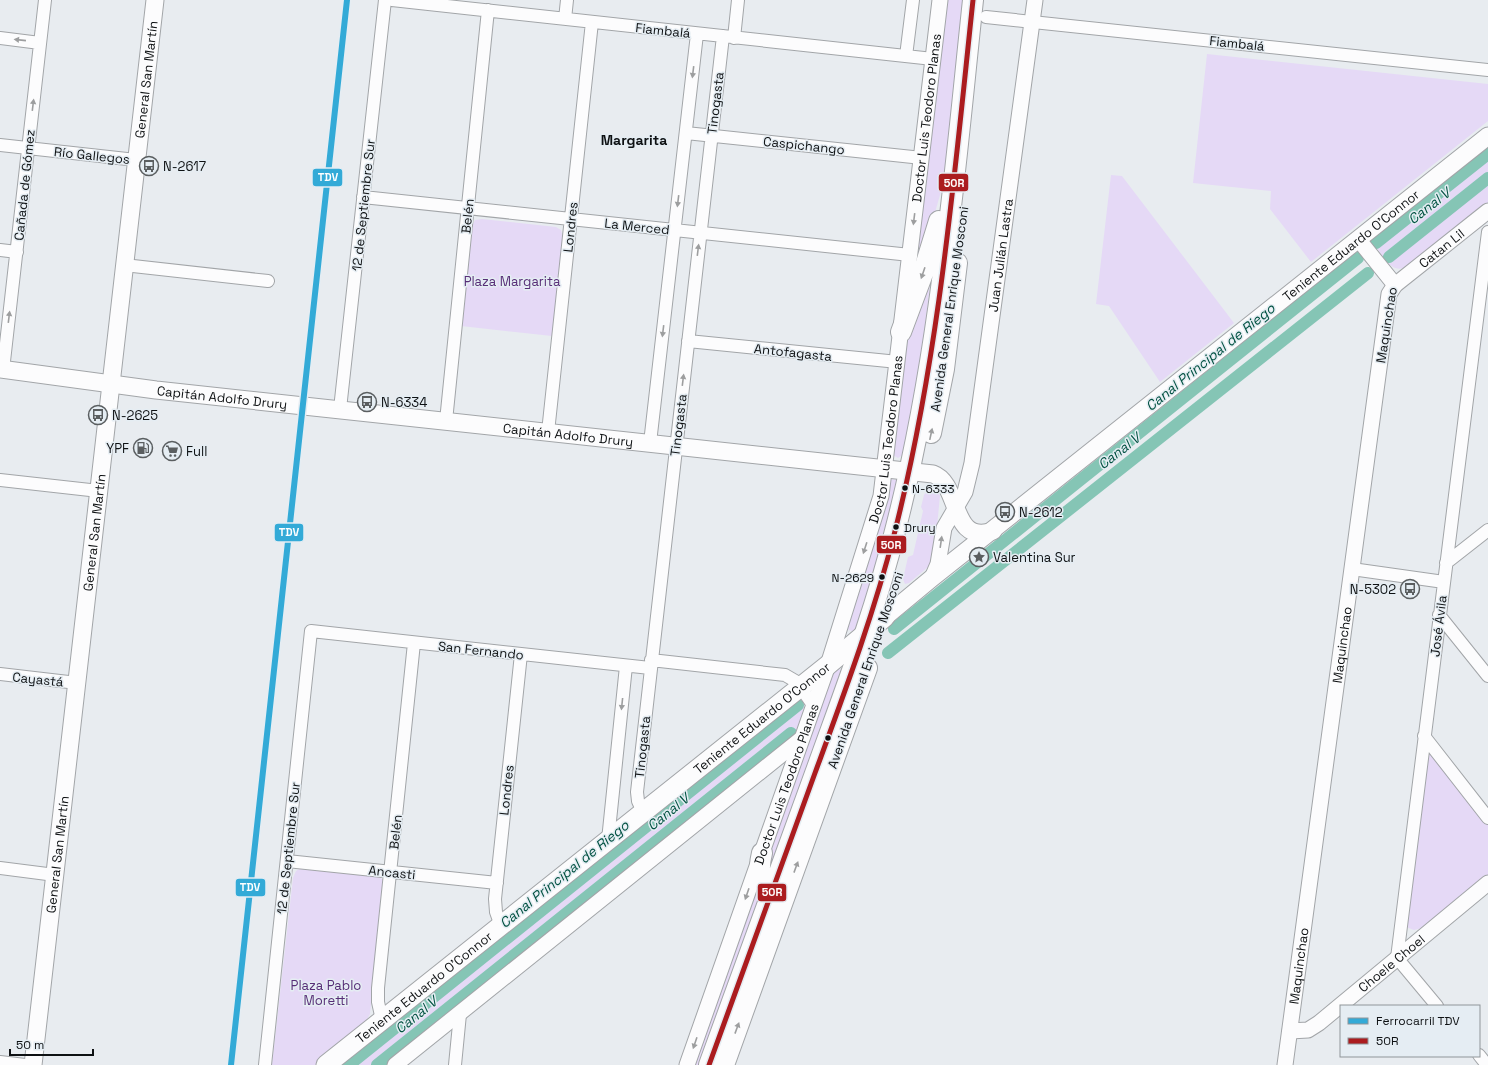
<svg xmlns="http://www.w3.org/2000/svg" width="1488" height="1065" viewBox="0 0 1488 1065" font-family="'Space Grotesk',sans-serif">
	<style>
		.green { fill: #e5d9f6 }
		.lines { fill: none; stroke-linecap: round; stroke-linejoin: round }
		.canal { stroke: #85c5b5; stroke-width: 12 }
		.minor-casing { stroke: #a2a5a8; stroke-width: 14 }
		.tertiary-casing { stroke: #a2a5a8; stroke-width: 17 }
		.secondary-casing { stroke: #a2a5a8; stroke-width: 19 }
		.primary-casing { stroke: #a2a5a8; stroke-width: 21 }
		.trunk-casing { stroke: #a2a5a8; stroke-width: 22 }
		.minor { stroke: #fcfcfd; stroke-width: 12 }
		.tertiary { stroke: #fcfcfd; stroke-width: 15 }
		.secondary { stroke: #fcfcfd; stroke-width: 17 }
		.primary { stroke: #fcfcfd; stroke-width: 19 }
		.trunk { stroke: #fcfcfd; stroke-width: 20 }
		.bus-1-casing { stroke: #e5edf3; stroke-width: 8 }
		.bus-1 { stroke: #ab1c1f; stroke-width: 5 }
		.rail-1-casing { stroke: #e5edf3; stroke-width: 9 }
		.rail-1 { stroke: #33aad7; stroke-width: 6 }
		.oneway { fill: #9d9e9f }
		.bus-dot { fill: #0e1113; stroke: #e5edf3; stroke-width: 1.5 }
		.labels { text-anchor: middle; stroke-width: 3; stroke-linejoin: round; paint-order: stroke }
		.bus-label { font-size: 12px; fill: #0e1113; stroke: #e5edf3; text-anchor: start }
		.street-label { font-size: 13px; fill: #0e1113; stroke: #e5edf3 }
		.poi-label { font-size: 13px; fill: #0e1113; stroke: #e5edf3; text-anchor: start }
		.park-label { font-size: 13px; fill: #572e77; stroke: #e5edf3 }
		.neighbourhood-label { font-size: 14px; font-weight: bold; fill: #0e1113; stroke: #e5edf3 }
		.water-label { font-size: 14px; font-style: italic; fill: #015141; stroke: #e5edf3 }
		.line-badge { stroke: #e5edf3; stroke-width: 1.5 }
		.badge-label { font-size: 11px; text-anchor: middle; font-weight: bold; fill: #fff }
	</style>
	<rect width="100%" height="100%" fill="#e8ecf0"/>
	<!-- green -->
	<path class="green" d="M946,0H963L944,181L910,300Z
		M1207,54L1488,84V121L1311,262L1270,209L1271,191L1193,183Z
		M1488,144V202L1405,267C1391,275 1380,252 1373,242L1372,239Z
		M1111,175L1122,176L1234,323L1160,382L1109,306L1096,304Z
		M482,219L556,227L561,230L563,237L552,336L461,326L472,226L475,220Z
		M932,268L923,343L904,454L898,458L893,455L906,342Z
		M890,479L896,480L899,485L858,627L854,632L847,629Z
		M929,488L937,489L940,496L934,557L928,567L909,583L905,584L903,579L908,557L913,555L923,511L921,507L924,495Z
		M837,669L842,670L836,700L829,704L769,874L763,867L829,676Z
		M800,698L804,704C805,715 798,733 791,741L385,1065H335Z
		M1429,753L1433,755L1488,825V876L1422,928L1414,930L1406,927L1427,754Z
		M301,868L376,876L382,879L383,885L370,1014L364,1025L315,1065H272L293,878L296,871Z
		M756,885L762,891L701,1065H692Z"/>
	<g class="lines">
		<!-- canal -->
		<path class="canal" d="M1376,243L1488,154
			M1389,257L1488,178
			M894,629L1358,258
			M888,653L1368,273
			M349,1065L798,705
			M377,1065L791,733"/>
		<!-- minor casing -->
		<g class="minor-casing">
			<path id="minor" d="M392,0L933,59
				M986,17L1488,70
				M565,19L567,0
				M0,38L40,43
				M734,38L738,0
				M906,56L913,0
				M686,133L922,158
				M0,145L136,160
				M363,197L910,255
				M0,250L17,252
				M124,265L268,281
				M688,341L898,362
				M3,370L45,0
				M340,409L385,0
				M446,421L488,10
				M548,432L592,22
				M650,443L697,34
				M0,480L99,491
				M1446,563L1488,530
				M1352,569L1444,582
				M1439,615L1488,676
				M651,660L785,675L797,682L813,705
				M0,674L77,683
				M1424,736L1488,818
				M643,812L638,801L637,792L723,36
				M608,840L626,666
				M287,861L497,883
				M0,868L55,875
				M501,926L496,912L495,899L521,654
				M1437,1006L1397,958L1488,232
				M382,1020L378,1002V988L414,643
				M1479,1055L1487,1065
				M0,1062L25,1065
				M265,1065L311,631L650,668
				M455,1065L460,1014"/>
		</g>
		<!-- tertiary casing -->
		<g class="tertiary-casing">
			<g id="tertiary">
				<path d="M1358,239L1395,285"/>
				<path id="s1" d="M932,578L938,564L944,528L965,492L972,463L1035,0"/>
				<path id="s2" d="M1290,1031L1308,1030L1319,1023L1488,883"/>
				<path d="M395,1065L801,739"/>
				<path id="s3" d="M687,1065L828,665L881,496L940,0"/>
				<path id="s4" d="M1285,1065L1389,294L1395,285L1488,211"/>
			</g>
		</g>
		<!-- secondary casing -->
		<g class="secondary-casing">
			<g id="secondary">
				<path id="s5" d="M0,369L156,390L933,474C961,484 950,546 993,531"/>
				<path id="s6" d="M885,617L932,578L1488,136"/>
				<path id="s7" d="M33,1065L155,0"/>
			</g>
		</g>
		<!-- primary casing -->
		<g class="primary-casing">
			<g id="primary">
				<path id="s8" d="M326,1065L828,665L885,617"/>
			</g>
		</g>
		<!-- trunk casing -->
		<g class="trunk-casing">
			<path id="trunk" d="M901,332L922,276L939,221
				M931,433L944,369L957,263
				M762,853C757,873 761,878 771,894
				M709,1065C745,966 781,867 817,768C845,690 875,612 895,531C940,358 954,178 973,0
				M724,1065L867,668"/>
		</g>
		<!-- minor -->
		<use href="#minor" class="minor"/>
		<!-- tertiary -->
		<use href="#tertiary" class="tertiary"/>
		<!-- secondary -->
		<use href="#secondary" class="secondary"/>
		<!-- primary -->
		<use href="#primary" class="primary"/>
		<!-- trunk -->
		<use href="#trunk" class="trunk"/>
		<!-- bus-1 casing -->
		<g class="bus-1-casing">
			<path id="bus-1" d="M709,1065C744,968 780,871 815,773C844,694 874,614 895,531C939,357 954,178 973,0"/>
		</g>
		<!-- bus-1 -->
		<use href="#bus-1" class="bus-1"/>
		<!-- rail-1 casing -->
		<g class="rail-1-casing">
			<path id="rail-1" d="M231,1065L347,0"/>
		</g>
		<!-- rail-1 -->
		<use href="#rail-1" class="rail-1"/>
	</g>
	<!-- one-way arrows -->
	<defs><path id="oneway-solid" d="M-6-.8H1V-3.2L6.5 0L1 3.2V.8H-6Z"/></defs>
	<g class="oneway">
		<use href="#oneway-solid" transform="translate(20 40) rotate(-174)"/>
		<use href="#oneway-solid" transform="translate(693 72) rotate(97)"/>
		<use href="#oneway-solid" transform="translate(33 105) rotate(-83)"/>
		<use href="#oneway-solid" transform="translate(678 201) rotate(97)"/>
		<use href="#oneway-solid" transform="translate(914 219) rotate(97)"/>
		<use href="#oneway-solid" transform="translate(698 250) rotate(-83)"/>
		<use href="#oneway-solid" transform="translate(923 273) rotate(109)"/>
		<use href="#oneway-solid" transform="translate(9 317) rotate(-83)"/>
		<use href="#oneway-solid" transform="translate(663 331) rotate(97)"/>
		<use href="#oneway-solid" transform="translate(683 380) rotate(-83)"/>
		<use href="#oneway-solid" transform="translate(931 434) rotate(-78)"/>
		<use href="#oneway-solid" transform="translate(941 542) rotate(-82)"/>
		<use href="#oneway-solid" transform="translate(865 548) rotate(108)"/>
		<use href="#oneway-solid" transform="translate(622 704) rotate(96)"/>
		<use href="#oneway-solid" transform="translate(796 867) rotate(-70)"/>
		<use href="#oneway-solid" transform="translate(747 894) rotate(109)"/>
		<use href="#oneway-solid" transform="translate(737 1028) rotate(-70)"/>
		<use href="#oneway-solid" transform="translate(695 1043) rotate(109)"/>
	</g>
	<!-- icons -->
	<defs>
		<g id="bus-ring" transform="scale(1)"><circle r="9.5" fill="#e5edf3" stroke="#5a5e60" stroke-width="1.5"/><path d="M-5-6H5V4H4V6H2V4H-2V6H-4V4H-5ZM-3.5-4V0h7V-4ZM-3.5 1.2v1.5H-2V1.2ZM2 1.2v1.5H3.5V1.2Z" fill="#5a5e60"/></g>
		<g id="fuel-ring" transform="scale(1)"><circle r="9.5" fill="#e5edf3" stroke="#5a5e60" stroke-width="1.5"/><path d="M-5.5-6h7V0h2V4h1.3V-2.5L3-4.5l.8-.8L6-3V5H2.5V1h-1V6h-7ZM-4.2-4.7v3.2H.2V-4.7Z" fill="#5a5e60"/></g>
		<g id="supermarket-ring" transform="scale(1)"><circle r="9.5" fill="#e5edf3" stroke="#5a5e60" stroke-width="1.5"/><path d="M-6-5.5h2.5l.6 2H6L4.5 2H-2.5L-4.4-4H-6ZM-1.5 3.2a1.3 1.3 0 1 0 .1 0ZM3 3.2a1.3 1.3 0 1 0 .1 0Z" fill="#5a5e60"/></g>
		<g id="sight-ring" transform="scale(1)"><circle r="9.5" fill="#e5edf3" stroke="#5a5e60" stroke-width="1.5"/><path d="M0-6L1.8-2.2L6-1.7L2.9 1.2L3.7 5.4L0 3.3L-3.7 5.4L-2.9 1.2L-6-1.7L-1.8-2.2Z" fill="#5a5e60"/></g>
	</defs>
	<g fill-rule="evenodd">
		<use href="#bus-ring" x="149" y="166"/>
		<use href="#bus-ring" x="367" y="402"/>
		<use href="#bus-ring" x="98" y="415"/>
		<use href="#fuel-ring" x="143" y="448"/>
		<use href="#supermarket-ring" x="172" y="451"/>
		<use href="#bus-ring" x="1005" y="512"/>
		<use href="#sight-ring" x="979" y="557"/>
		<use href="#bus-ring" x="1410" y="589"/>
	</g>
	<!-- markers -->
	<g class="bus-dot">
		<circle cx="905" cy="488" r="3.5"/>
		<circle cx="896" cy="527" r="3.5"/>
		<circle cx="882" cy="577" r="3.5"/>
		<circle cx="828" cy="738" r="3.5"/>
	</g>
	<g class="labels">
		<!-- bus labels -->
		<g class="bus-label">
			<text x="912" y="493">N-6333</text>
			<text x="904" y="532">Drury</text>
			<text x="874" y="582" text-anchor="end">N-2629</text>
		</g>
		<!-- street labels -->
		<g class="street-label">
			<text transform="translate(663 30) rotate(6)" y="5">Fiambalá</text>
			<text transform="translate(1237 43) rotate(6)" y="5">Fiambalá</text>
			<text dy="5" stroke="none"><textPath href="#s7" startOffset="992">General San Martín</textPath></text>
			<text transform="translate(715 103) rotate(-83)" y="5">Tinogasta</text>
			<text dy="5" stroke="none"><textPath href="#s3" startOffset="982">Doctor Luis Teodoro Planas</textPath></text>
			<text transform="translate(804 145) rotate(6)" y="5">Caspichango</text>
			<text transform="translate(92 155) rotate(6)" y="5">Río Gallegos</text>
			<text transform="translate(24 185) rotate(-84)" y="5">Cañada de Gómez</text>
			<text transform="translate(363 205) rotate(-84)" y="5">12 de Septiembre Sur</text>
			<text transform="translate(467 216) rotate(-84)" y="5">Belén</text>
			<text transform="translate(637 226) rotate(6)" y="5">La Merced</text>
			<text transform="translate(570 227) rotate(-84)" y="5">Londres</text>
			<text dy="5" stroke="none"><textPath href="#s6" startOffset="596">Teniente Eduardo O'Connor</textPath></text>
			<text dy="5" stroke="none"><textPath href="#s4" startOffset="848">Catan Lil</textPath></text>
			<text dy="5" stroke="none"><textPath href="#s1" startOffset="333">Juan Julián Lastra</textPath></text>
			<text transform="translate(949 309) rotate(-82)" y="5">Avenida General Enrique Mosconi</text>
			<text transform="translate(1386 325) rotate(-81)" y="5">Maquinchao</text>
			<text transform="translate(793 352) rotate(6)" y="5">Antofagasta</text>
			<text dy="5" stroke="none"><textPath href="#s5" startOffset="224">Capitán Adolfo Drury</textPath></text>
			<text transform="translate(678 425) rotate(-83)" y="5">Tinogasta</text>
			<text dy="5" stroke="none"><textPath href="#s5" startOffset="572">Capitán Adolfo Drury</textPath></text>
			<text dy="5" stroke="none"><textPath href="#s3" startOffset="658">Doctor Luis Teodoro Planas</textPath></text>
			<text dy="5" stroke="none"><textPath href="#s7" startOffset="536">General San Martín</textPath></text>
			<text transform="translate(1438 626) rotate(-83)" y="5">José Ávila</text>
			<text dy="5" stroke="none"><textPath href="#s4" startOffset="424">Maquinchao</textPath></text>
			<text transform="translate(481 650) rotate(6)" y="5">San Fernando</text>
			<text transform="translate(865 670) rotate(-71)" y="5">Avenida General Enrique Mosconi</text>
			<text transform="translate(38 679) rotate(6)" y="5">Cayastá</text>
			<text dy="5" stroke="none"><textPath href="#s8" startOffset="557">Teniente Eduardo O'Connor</textPath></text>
			<text transform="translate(642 747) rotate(-84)" y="5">Tinogasta</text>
			<text dy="5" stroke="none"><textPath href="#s3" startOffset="298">Doctor Luis Teodoro Planas</textPath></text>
			<text transform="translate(506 790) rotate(-84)" y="5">Londres</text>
			<text transform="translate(395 832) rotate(-84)" y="5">Belén</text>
			<text transform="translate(288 848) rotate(-84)" y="5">12 de Septiembre Sur</text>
			<text dy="5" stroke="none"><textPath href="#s7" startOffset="212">General San Martín</textPath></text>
			<text transform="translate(392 872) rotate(6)" y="5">Ancasti</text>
			<text dy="5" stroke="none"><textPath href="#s2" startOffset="125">Choele Choel</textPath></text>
			<text dy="5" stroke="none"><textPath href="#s4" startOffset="100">Maquinchao</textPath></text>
			<text dy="5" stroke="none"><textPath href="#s8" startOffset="125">Teniente Eduardo O'Connor</textPath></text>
		</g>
		<!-- poi labels -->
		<g class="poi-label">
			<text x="163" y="171">N-2617</text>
			<text x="381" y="407">N-6334</text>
			<text x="112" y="420">N-2625</text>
			<text x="129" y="453" text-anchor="end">YPF</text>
			<text x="186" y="456">Full</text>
			<text x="1019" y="517">N-2612</text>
			<text x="993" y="562">Valentina Sur</text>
			<text x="1396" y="594" text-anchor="end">N-5302</text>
		</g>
		<!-- park labels -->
		<g class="park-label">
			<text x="512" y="286">Plaza Margarita</text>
			<text x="326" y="990">Plaza Pablo<tspan x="326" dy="15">Moretti</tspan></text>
		</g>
		<!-- neighbourhood labels -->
		<g class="neighbourhood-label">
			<text x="634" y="145">Margarita</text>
		</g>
		<!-- water labels -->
		<g class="water-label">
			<text transform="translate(1429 206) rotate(-38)" y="5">Canal V</text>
			<text transform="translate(1210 357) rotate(-39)" y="5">Canal Principal de Riego</text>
			<text transform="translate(1119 451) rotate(-38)" y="5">Canal V</text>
			<text transform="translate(668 812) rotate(-39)" y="5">Canal V</text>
			<text transform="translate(564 874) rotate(-39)" y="5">Canal Principal de Riego</text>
			<text transform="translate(416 1015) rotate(-39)" y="5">Canal V</text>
		</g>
	</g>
	<g class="line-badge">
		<rect x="312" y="168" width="31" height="19" rx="4" fill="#33aad7"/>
		<rect x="938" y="173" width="31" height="19" rx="4" fill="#ab1c1f"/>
		<rect x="274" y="523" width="30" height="19" rx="4" fill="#33aad7"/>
		<rect x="876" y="535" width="31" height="19" rx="4" fill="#ab1c1f"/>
		<rect x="235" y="878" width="31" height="19" rx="4" fill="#33aad7"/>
		<rect x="757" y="883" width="30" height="19" rx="4" fill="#ab1c1f"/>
	</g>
	<g class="badge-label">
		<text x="328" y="181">TDV</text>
		<text x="954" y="187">50R</text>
		<text x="289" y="536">TDV</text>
		<text x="891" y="549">50R</text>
		<text x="250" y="891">TDV</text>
		<text x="772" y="896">50R</text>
	</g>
	<!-- legend -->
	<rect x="1340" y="1005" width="140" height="52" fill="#e5edf3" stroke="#8f9599"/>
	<rect x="1348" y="1018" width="20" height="6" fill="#33aad7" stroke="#8f9599"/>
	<text x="1376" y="1025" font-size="12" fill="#0e1113">Ferrocarril TDV</text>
	<rect x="1348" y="1038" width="20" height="6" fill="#ab1c1f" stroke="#8f9599"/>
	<text x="1376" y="1045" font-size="12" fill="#0e1113">50R</text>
	<!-- scale -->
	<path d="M10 1049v6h83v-6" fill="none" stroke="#0e1113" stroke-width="2"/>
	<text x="16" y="1049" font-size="12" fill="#0e1113" stroke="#e5edf3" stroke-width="3" paint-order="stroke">50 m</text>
</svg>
